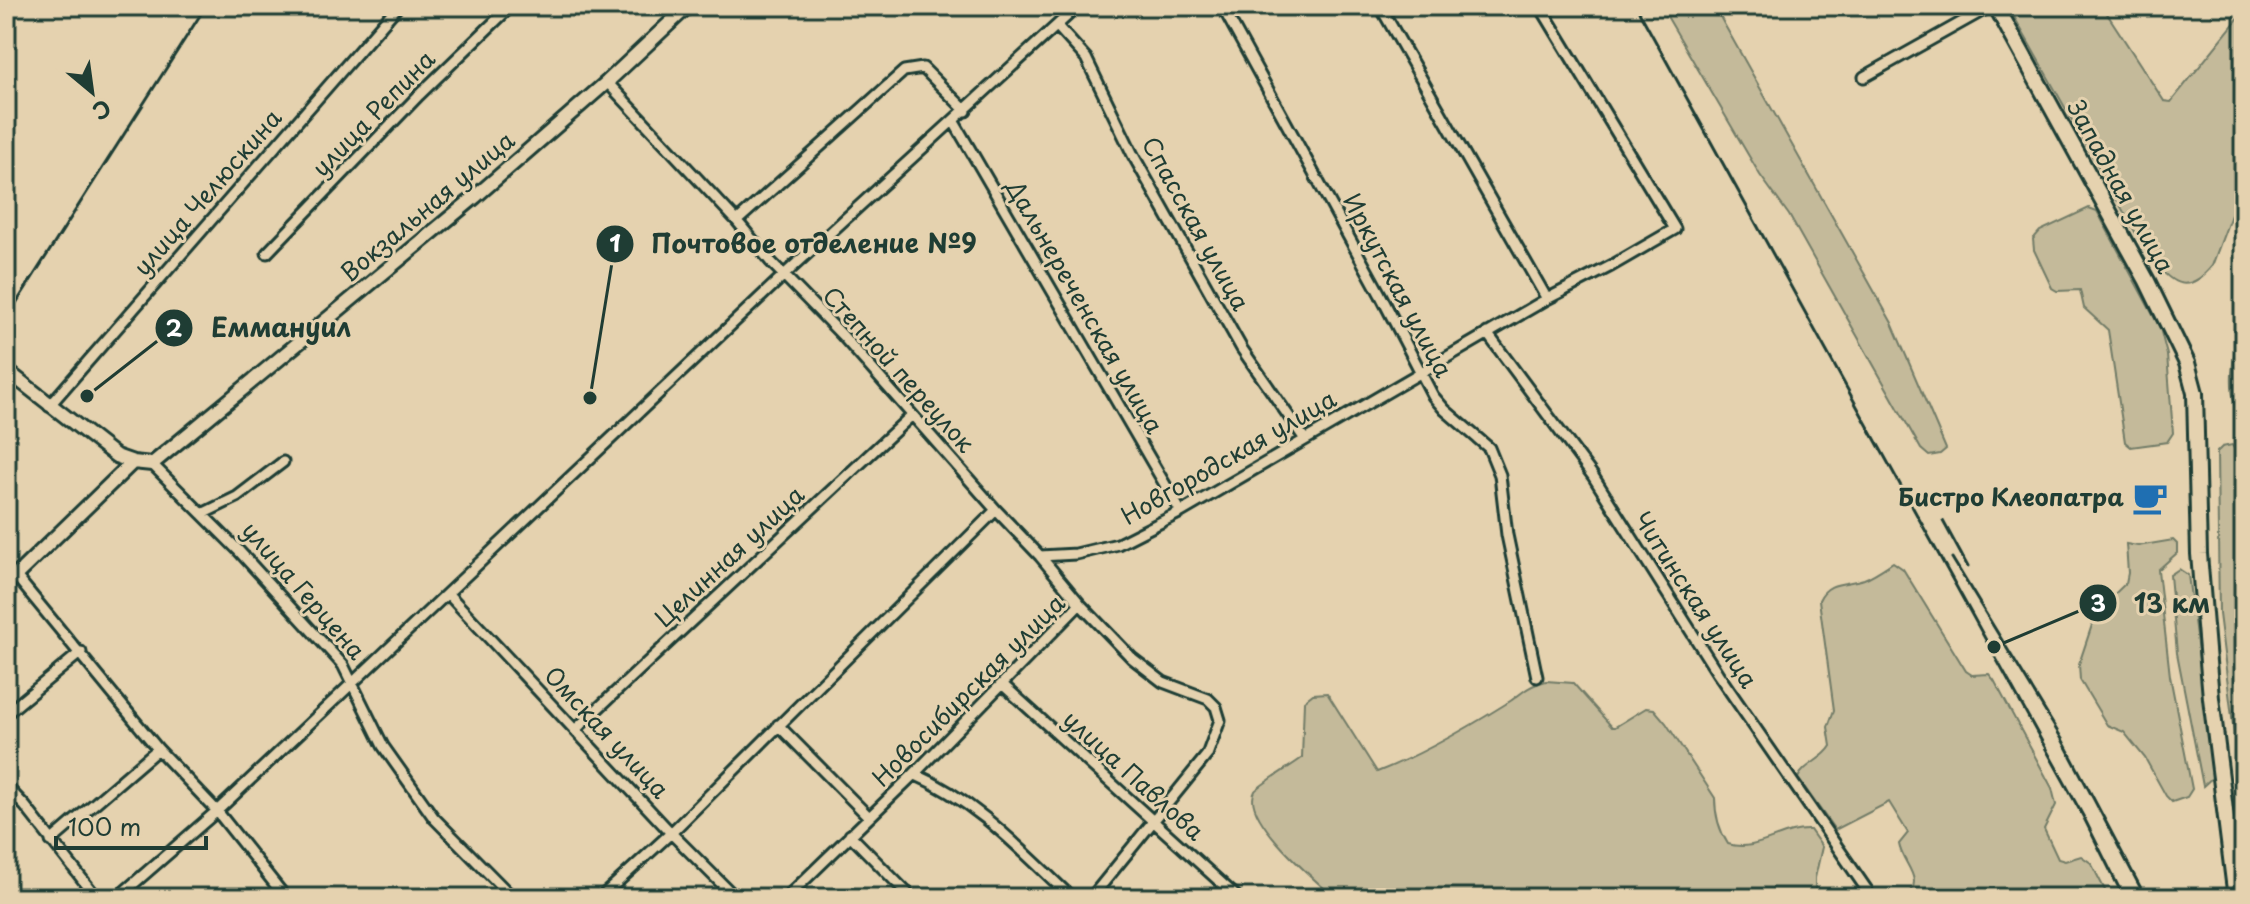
<svg xmlns="http://www.w3.org/2000/svg" width="2250" height="904" viewBox="0 0 2250 904" font-family="'Playpen Sans',sans-serif">
	<style>
		.green { fill: #c4ba9a; stroke: #727c67; stroke-width: 2 }
		.lines { fill: none; stroke-linecap: round; stroke-linejoin: round }
		.minor-casing { stroke: #1f3d34; stroke-width: 15 }
		.secondary-casing { stroke: #1f3d34; stroke-width: 18 }
		.primary-casing { stroke: #1f3d34; stroke-width: 20 }
		.minor { stroke: #e5d2af; stroke-width: 9 }
		.secondary { stroke: #e5d2af; stroke-width: 12 }
		.primary { stroke: #e5d2af; stroke-width: 14 }
		.rail { stroke: #1f3d34; stroke-width: 3 }
		.labels { text-anchor: middle; stroke-width: 6; stroke-linejoin: round; paint-order: stroke }
		.street-label { font-size: 24px; fill: #1f3d34; stroke: #e5d2af }
		.poi-label { font-size: 24px; font-weight: bold; fill: #1f3d34; stroke: #e5d2af; text-anchor: end }
		.leader { fill: none; stroke: #1f3d34; stroke-width: 3 }
		.callout-dot { fill: #1f3d34; stroke: #e5d2af; stroke-width: 3 }
		.mark-label { font-size: 24px; text-anchor: middle; font-weight: bold; fill: #fff }
		.callout-label { font-size: 26px; text-anchor: middle; font-weight: bold; fill: #1f3d34; stroke: #e5d2af; stroke-width: 6; stroke-linejoin: round; paint-order: stroke }
	</style>
	<rect width="100%" height="100%" fill="#e5d2af"/>
	<filter id="ink" filterUnits="userSpaceOnUse"><feTurbulence type="fractalNoise" baseFrequency=".0125" numOctaves="2"/><feDisplacementMap in="SourceGraphic" scale="16" xChannelSelector="R" yChannelSelector="G"/><feConvolveMatrix kernelMatrix="1 2 1 2 8 2 1 2 1" color-interpolation-filters="sRGB"/></filter>
	<g filter="url(#ink)">
		<!-- green -->
		<path class="green" d="M1661,6H1714L1892,323L1946,449L1940,454L1929,456L1921,449L1789,215L1760,175Z
			M2008,6H2102L2164,101L2171,102L2244,11V180L2212,266C2186,298 2169,282 2148,255Z
			M2089,208L2097,211L2160,328L2167,355L2173,433L2167,442L2131,447L2125,442L2108,330L2084,308L2080,290L2057,291L2052,288L2034,250L2033,239L2040,231Z
			M2244,319V426C2224,395 2232,352 2244,319Z
			M2232,445L2244,464V812L2219,614L2217,452L2222,447Z
			M2173,540L2177,544V553L2158,570L2170,676L2192,789L2187,797L2172,802L2166,796L2145,758L2124,732L2107,725L2080,680L2079,664L2094,619L2099,609L2126,583L2128,573L2126,544L2138,546Z
			M1893,562L1903,569L1966,671L1972,675L1989,674L1994,680L2052,788L2056,805L2044,829L2058,859L2065,861L2081,856L2091,863L2109,898H1905C1927,880 1902,864 1899,844L1908,833L1889,802L1835,830L1798,778C1804,764 1823,760 1831,746L1828,727L1834,710L1819,600C1828,580 1847,585 1864,579C1874,575 1884,568 1893,562Z
			M2179,569L2188,575L2214,772L2213,777L2203,786L2177,653L2170,575Z
			M1546,681L1573,683L1612,727H1615L1646,708L1654,709L1666,723L1715,798C1715,815 1719,830 1728,844C1757,853 1782,828 1810,830L1822,847L1815,878V898H1335C1316,881 1240,817 1255,791C1258,786 1293,765 1302,758L1304,701L1313,694L1327,693L1377,772C1421,755 1464,730 1504,705C1523,694 1522,688 1546,681Z"/>
		<g class="lines">
			<!-- minor casing -->
			<g class="minor-casing">
				<path id="minor" d="M1222,6L1380,294L1433,396L1445,410L1489,448L1500,475L1507,535L1537,677
					M1380,6L1547,299
					M1057,26L1086,58L1133,155L1242,349L1304,438
					M1864,77L1991,6
					M607,82L737,221L770,261L842,335L996,510
					M954,122L1181,512
					M737,221L904,71L923,68L966,111
					M267,253L419,95L511,6
					M1487,333L1593,476L1718,674L1867,890
					M49,406L398,6
					M152,464L238,550L343,665L383,746L434,818L513,898
					M202,514L237,497L283,462
					M1040,556L1080,604
					M16,576L158,749L217,811L286,898
					M448,594L671,833L736,898
					M1002,684L1238,898
					M6,714L81,652
					M778,725L869,817
					M576,729L912,415
					M914,774C977,801 1023,852 1072,898
					M6,786L25,806L97,898
					M850,835L912,898
					M51,841L158,749
					M117,898L217,811L784,275L1078,6
					M600,898L671,833L996,510L1040,556L1076,554L1118,544L1181,512L1547,299L1611,266L1675,229L1540,6
					M786,898L914,774L1080,604L1132,658L1163,682L1208,699L1216,707L1220,720L1207,755L1091,898"/>
			</g>
			<!-- secondary casing -->
			<g class="secondary-casing">
				<path id="secondary" d="M6,370L116,456L133,462L152,464L475,197L607,82L688,6
					M6,585L133,462"/>
			</g>
			<!-- primary casing -->
			<g class="primary-casing">
				<path id="primary" d="M1996,6L2147,281L2187,363L2195,393L2199,554L2211,698L2236,898"/>
			</g>
			<!-- minor -->
			<use href="#minor" class="minor"/>
			<!-- secondary -->
			<use href="#secondary" class="secondary"/>
			<!-- primary -->
			<use href="#primary" class="primary"/>
			<!-- rail -->
			<path class="rail" d="M1636,6L2083,816L2124,898
				M6,319L206,6
				M1943,521L1968,567
				M1952,558L2062,739L2146,898"/>
		</g>
	</g>
	<!-- icons -->
	<defs>
		<g id="cafe-bare" transform="scale(2.76)"><path d="M-5.5-4.5H6V0H3Q3 3.5 0 3.5H-2.5Q-5.5 3.5-5.5 0ZM3-3.2v2h1.7v-2ZM-6 4.5H4V6H-6Z" fill="#1f6fb2" stroke="#e5d2af" stroke-width="2.5" paint-order="stroke"/></g>
	</defs>
	<g fill-rule="evenodd">
		<use href="#cafe-bare" x="2150" y="498"/>
	</g>
	<g class="labels">
		<!-- street labels -->
		<g class="street-label">
			<text transform="translate(374 114) rotate(-46)" y="8">улица Репина</text>
			<text transform="translate(2120 187) rotate(61)" y="8">Западная улица</text>
			<text transform="translate(208 193) rotate(-49)" y="8">улица Челюскина</text>
			<text transform="translate(428 207) rotate(-40)" y="8">Вокзальная улица</text>
			<text transform="translate(1195 224) rotate(61)" y="8">Спасская улица</text>
			<text transform="translate(1397 286) rotate(62)" y="8">Иркутская улица</text>
			<text transform="translate(1084 307) rotate(60)" y="8">Дальнереченская улица</text>
			<text transform="translate(898 370) rotate(48)" y="8">Степной переулок</text>
			<text transform="translate(1229 458) rotate(-30)" y="8">Новгородская улица</text>
			<text transform="translate(730 557) rotate(-43)" y="8">Целинная улица</text>
			<text transform="translate(303 591) rotate(49)" y="8">улица Герцена</text>
			<text transform="translate(1695 600) rotate(57)" y="8">Читинская улица</text>
			<text transform="translate(969 691) rotate(-45)" y="8">Новосибирская улица</text>
			<text transform="translate(606 733) rotate(47)" y="8">Омская улица</text>
			<text transform="translate(1133 776) rotate(42)" y="8">улица Павлова</text>
		</g>
		<!-- poi labels -->
		<g class="poi-label">
			<text x="2124" y="506">Бистро Клеопатра</text>
		</g>
	</g>
	<!-- callouts -->
	<path class="leader" d="M590 398L615 244M87 396L174 328M1994 647L2098 603"/>
	<g class="callout-dot">
		<circle cx="590" cy="398" r="8"/>
		<circle cx="87" cy="396" r="8"/>
		<circle cx="1994" cy="647" r="8"/>
		<circle cx="615" cy="244" r="20"/>
		<circle cx="174" cy="328" r="20"/>
		<circle cx="2098" cy="603" r="20"/>
	</g>
	<g class="mark-label">
		<text x="615" y="252">1</text>
		<text x="174" y="337">2</text>
		<text x="2098" y="612">3</text>
	</g>
	<g class="callout-label">
		<text x="814" y="253">Почтовое отделение №9</text>
		<text x="281" y="337">Еммануил</text>
		<text x="2172" y="613">13 км</text>
	</g>
	<!-- margin -->
	<rect width="2250" height="904" fill="none" stroke="#e5d2af" stroke-width="32"/>
	<rect x="16" y="16" width="2218" height="872" fill="none" stroke="#1f3d34" stroke-width="3" filter="url(#ink)"/>
	<!-- north arrow -->
	<g transform="translate(92 92) rotate(151)" stroke="#e5d2af" stroke-width="6" paint-order="stroke">
	<path d="M0-6L14 30L0 20L-14 30Z" fill="#1f3d34"/>
	<text y="-12" font-size="22" font-weight="bold" text-anchor="middle" fill="#1f3d34">С</text>
	</g>
	<!-- scale -->
	<path d="M56 836v12h150v-12" fill="none" stroke="#1f3d34" stroke-width="4"/>
	<text x="68" y="836" font-size="24" fill="#1f3d34" stroke="#e5d2af" stroke-width="6" paint-order="stroke">100 m</text>
</svg>
